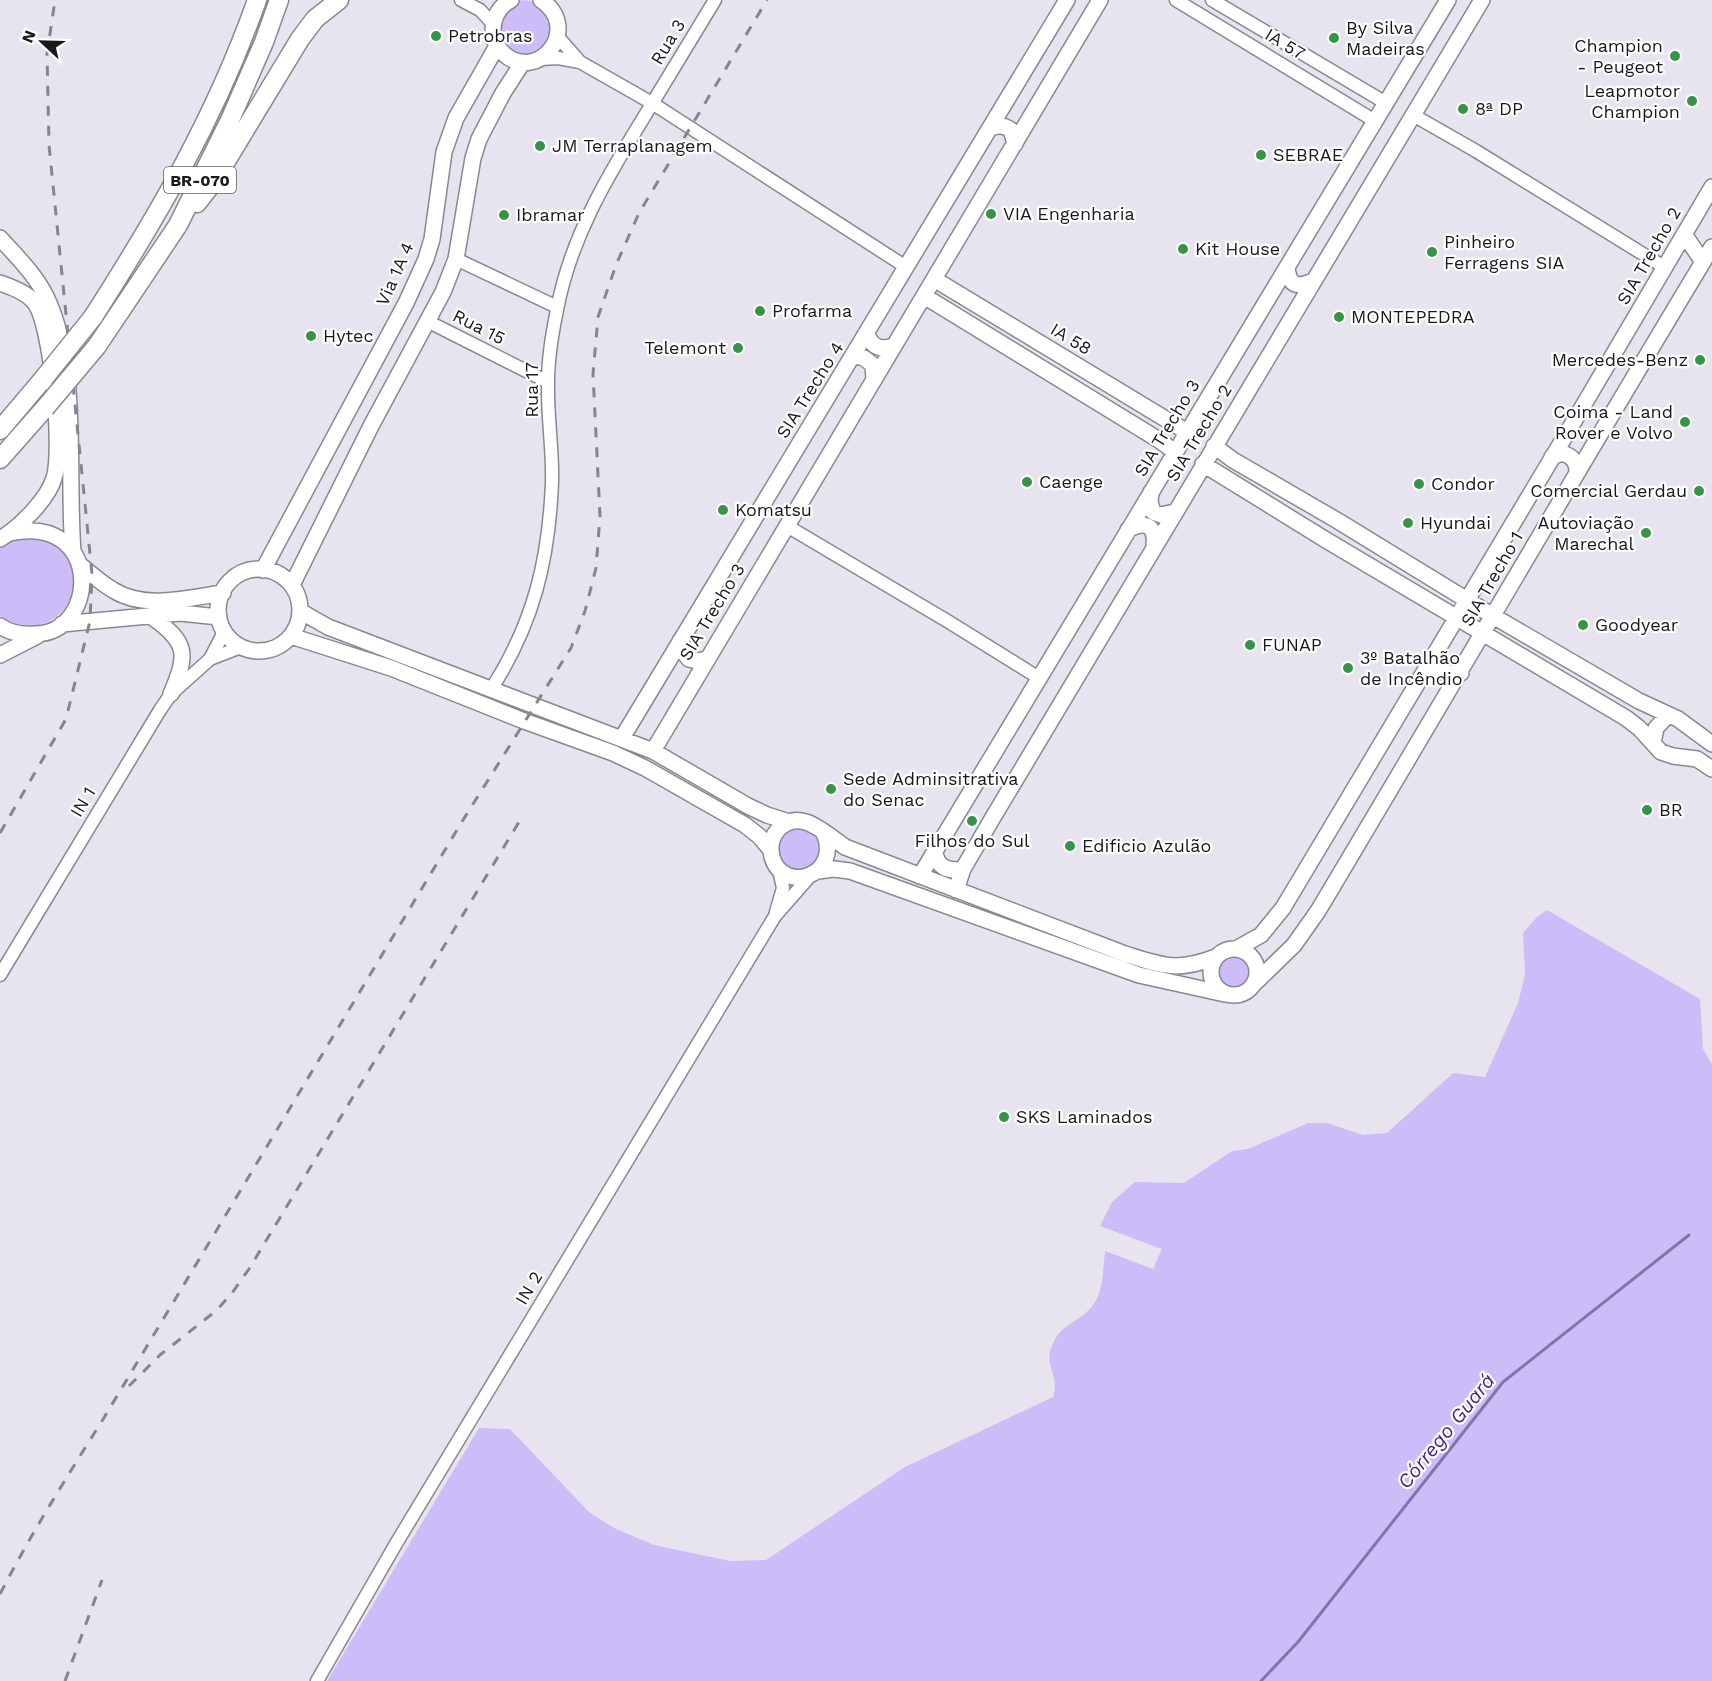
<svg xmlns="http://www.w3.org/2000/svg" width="1712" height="1681" viewBox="0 0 1712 1681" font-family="'Work Sans',sans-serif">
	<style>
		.green { fill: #ccbdf8 }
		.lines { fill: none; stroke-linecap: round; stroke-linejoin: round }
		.stream { stroke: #8374aa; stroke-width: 3 }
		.minor-casing { stroke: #898792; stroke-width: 15 }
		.major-casing { stroke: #898792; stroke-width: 18 }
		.highway-casing { stroke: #898792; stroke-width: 21 }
		.minor { stroke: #fff; stroke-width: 12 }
		.major { stroke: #fff; stroke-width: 15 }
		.highway { stroke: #fff; stroke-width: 18 }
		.rail { stroke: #86848d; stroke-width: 3; stroke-dasharray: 10 10; stroke-linecap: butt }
		.highway-bridge-casing { stroke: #898792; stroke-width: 21; stroke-linecap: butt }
		.highway-bridge { stroke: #fff; stroke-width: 18 }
		.poi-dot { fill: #369446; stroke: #fff; stroke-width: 2 }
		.labels { text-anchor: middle; stroke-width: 4.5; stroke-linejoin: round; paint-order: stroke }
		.shield { fill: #fff; stroke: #5e5d61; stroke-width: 1.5 }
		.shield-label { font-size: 16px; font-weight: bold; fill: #19181d }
		.poi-label { font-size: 18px; fill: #19181d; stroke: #fff; text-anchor: start }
		.street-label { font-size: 18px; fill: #19181d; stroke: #fff }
		.water-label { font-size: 20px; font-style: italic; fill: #47257b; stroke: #fff }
	</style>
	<rect width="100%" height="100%" fill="#e7e4f0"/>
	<!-- green -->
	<path class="green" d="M524,0L536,2L550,15C552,48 553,48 521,57L500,43L499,18L517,1Z
		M19,536C28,537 44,536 51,541C105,574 56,654 0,616V545Z
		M778 849a21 21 0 1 1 42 0a21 21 0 1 1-42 0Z
		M1547,910L1700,999L1703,1049L1712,1064V1681H327L479,1428L510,1429L589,1512L614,1528L654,1545L730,1561L766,1560L905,1467L1053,1397C1060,1379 1046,1367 1050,1352C1058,1322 1078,1325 1093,1305C1104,1291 1103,1268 1105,1251L1153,1269L1162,1249L1100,1226L1112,1202L1135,1182L1184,1183L1232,1151L1248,1149L1308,1123H1327L1363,1135L1387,1133L1453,1073L1485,1077L1518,1003L1525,974L1523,933L1537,917Z
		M1218 973a17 17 0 1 1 34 0a17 17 0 1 1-34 0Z"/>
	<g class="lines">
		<!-- stream -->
		<path class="stream" d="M1261,1681L1298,1642L1503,1382L1689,1235"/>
		<!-- minor casing -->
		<g class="minor-casing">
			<path id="minor" d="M461,0L480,10L493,24
				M1176,0L1375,121
				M1212,0L1386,103
				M558,37L580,62L652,103L906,267
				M541,59L558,58L580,62
				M1413,115L1476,151L1664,267
				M456,259L557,307
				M427,321L548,382
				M787,526L949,622L1039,678
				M210,659L241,647
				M492,688C534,622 549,559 552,482C553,449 547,415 548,382C548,358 552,334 557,310C570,239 607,177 644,117C668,78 691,39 715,0
				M776,912L783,888L779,870
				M0,975L160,710L171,694L210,659L224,632
				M317,1681L397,1542L775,916L810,876"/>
		</g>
		<!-- major casing -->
		<g class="major-casing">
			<path id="major" d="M511,0C500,6 493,17 493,30C493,39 497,48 504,54C538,84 583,28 541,0
				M990,128C998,125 1004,125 1011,130L1015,144
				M1684,234L1703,262
				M0,238C18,258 39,278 49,303C79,373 67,476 73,552
				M1287,267C1289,286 1297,288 1313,281
				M934,279L1187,432
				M0,283C12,287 28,293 35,303C52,326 63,451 54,478C48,499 19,528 0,539
				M924,296L1159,440L1175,452
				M867,335C873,348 881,350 894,346
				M854,356L864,358L873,365L874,380
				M1214,446L1233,460L1338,521L1493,616L1639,701L1678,719L1712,744
				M1552,457L1562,453C1572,456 1577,461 1577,472
				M1203,464L1326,540L1626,718L1639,728L1661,752L1673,756L1697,759L1712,769
				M1151,492L1150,502L1153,512L1161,515L1174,512
				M1128,530C1144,521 1156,524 1154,545
				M79,564C90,573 101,583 113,590C145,610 188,598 223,593
				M218 610a41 41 0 1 1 82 0a41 41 0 1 1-82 0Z
				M263,570L406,303L426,259L432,239L444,152L456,118L497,46
				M292,585L371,426L443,292L456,259L473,158L479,139L503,93L523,62
				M300,611L328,627L653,751L748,806L767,815L789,822
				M152,617C188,643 188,654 171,694
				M62,624L180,613L219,617
				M0,626C10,633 22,635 35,634C100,633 102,513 10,533
				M291,636L391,668L524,721L613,753L645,768L745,825L759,836L771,850
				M680,641L681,649L689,659L697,661L707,659
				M0,655L37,636
				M1428,665L1445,673H1461
				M622,738L1067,0
				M1653,743L1656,728L1668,715
				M653,751L1100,0
				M824,833C842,876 783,895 772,857C770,848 771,838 777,831C798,805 826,834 845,847L1125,954C1163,966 1177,972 1216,957
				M935,851C936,867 948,872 963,869
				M818,871L834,869L850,871L1139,975L1225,994
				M920,876L1448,0
				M956,890L963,869L992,819L1482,0
				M1211 972a23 23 0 1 1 46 0a23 23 0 1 1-46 0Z
				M1236,949L1261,935L1283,908L1573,423L1712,187
				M1256,982L1294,945L1318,911C1450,690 1579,467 1712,247"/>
		</g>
		<!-- highway casing -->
		<g class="highway-casing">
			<path id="highway" d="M197,203L214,181L300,39L315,19L339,0
				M93,317C159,214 216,116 257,0
				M97,346L178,225L230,120L264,42L279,0
				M0,430L44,378
				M0,459L45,408"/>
		</g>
		<!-- minor -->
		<use href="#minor" class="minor"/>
		<!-- major -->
		<use href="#major" class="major"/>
		<!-- highway -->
		<use href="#highway" class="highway"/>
		<!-- rail -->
		<path class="rail" d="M0,833L66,719L90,621L92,574L49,145L47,54L55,0
			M129,1386L160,1355L217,1310L232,1293L249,1269L522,817
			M0,1594C31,1534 66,1478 102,1421L463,820L571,648L585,611L596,568L600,516L593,374L598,317L616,265L639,213L767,0
			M65,1681L102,1580"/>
		<!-- highway-bridge casing -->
		<g class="highway-bridge-casing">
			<path id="highway-bridge" d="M44,378L93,317
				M45,408L97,346"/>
		</g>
		<!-- highway-bridge -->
		<use href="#highway-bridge" class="highway-bridge"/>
	</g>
	<!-- markers -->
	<g class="poi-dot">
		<circle cx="436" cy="36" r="6"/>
		<circle cx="1334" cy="38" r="6"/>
		<circle cx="1675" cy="56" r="6"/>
		<circle cx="1692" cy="101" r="6"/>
		<circle cx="1463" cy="109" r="6"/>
		<circle cx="540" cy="146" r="6"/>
		<circle cx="1261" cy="155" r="6"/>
		<circle cx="991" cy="214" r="6"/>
		<circle cx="504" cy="215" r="6"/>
		<circle cx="1183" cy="249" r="6"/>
		<circle cx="1432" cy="252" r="6"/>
		<circle cx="760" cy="311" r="6"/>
		<circle cx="1339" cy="317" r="6"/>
		<circle cx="311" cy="336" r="6"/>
		<circle cx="738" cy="348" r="6"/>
		<circle cx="1700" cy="360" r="6"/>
		<circle cx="1685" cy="422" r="6"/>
		<circle cx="1027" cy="482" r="6"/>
		<circle cx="1419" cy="484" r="6"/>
		<circle cx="1699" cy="491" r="6"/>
		<circle cx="723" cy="510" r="6"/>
		<circle cx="1408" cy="523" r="6"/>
		<circle cx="1646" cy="533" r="6"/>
		<circle cx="1583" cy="625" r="6"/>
		<circle cx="1250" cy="645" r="6"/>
		<circle cx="1348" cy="668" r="6"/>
		<circle cx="831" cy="789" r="6"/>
		<circle cx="1647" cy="810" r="6"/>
		<circle cx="972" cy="821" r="6"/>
		<circle cx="1070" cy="846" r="6"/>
		<circle cx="1004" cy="1117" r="6"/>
	</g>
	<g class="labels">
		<!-- shield labels -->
		<rect class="shield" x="164" y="167" width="72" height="26" rx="4.5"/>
		<g class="shield-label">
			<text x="200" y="186">BR-070</text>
		</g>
		<!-- poi labels -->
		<g class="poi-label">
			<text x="1346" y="34">By Silva<tspan x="1346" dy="21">Madeiras</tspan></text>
			<text x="448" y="42">Petrobras</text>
			<text x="1663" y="52" text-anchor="end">Champion<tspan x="1663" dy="21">- Peugeot</tspan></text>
			<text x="1680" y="97" text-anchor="end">Leapmotor<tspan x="1680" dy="21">Champion</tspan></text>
			<text x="1475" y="115">8ª DP</text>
			<text x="552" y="152">JM Terraplanagem</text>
			<text x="1273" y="161">SEBRAE</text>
			<text x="1003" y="220">VIA Engenharia</text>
			<text x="516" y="221">Ibramar</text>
			<text x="1444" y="248">Pinheiro<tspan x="1444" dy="21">Ferragens SIA</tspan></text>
			<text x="1195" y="255">Kit House</text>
			<text x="772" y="317">Profarma</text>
			<text x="1351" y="323">MONTEPEDRA</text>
			<text x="323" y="342">Hytec</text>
			<text x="726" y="354" text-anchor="end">Telemont</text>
			<text x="1688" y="366" text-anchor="end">Mercedes-Benz</text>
			<text x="1673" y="418" text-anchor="end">Coima - Land<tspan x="1673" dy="21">Rover e Volvo</tspan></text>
			<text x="1039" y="488">Caenge</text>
			<text x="1431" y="490">Condor</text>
			<text x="1687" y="497" text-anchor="end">Comercial Gerdau</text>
			<text x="735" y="516">Komatsu</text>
			<text x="1420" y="529">Hyundai</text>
			<text x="1634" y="529" text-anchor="end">Autoviação<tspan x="1634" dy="21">Marechal</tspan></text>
			<text x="1595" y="631">Goodyear</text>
			<text x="1262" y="651">FUNAP</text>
			<text x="1360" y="664">3º Batalhão<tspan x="1360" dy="21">de Incêndio</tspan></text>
			<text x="843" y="785">Sede Adminsitrativa<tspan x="843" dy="21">do Senac</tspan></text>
			<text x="1659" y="816">BR</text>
			<text x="972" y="847" text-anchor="middle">Filhos do Sul</text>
			<text x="1082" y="852">Edificio Azulão</text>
			<text x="1016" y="1123">SKS Laminados</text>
		</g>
		<!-- street labels -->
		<g class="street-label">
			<text transform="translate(668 42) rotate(-59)" y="6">Rua 3</text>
			<text transform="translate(1285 44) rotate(31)" y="6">IA 57</text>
			<text transform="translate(1649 256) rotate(-60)" y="6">SIA Trecho 2</text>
			<text transform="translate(395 274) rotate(-66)" y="6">Via 1A 4</text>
			<text transform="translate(479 327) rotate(27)" y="6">Rua 15</text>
			<text transform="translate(1071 339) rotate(31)" y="6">IA 58</text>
			<text transform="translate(532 390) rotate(-90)" y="6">Rua 17</text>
			<text transform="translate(810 390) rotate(-58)" y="6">SIA Trecho 4</text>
			<text transform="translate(1167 428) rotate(-59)" y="6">SIA Trecho 3</text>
			<text transform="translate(1199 433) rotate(-59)" y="6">SIA Trecho 2</text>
			<text transform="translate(1492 579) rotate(-60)" y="6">SIA Trecho 1</text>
			<text transform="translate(712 612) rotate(-59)" y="6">SIA Trecho 3</text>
			<text transform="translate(83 802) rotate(-59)" y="6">IN 1</text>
			<text transform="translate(529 1288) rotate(-59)" y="6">IN 2</text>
		</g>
		<!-- water labels -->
		<g class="water-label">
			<text transform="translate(1446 1431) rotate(-51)" y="7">Córrego Guará</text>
		</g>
	</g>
	<!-- north arrow -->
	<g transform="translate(42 42) rotate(292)" stroke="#ffffff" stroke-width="4.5" paint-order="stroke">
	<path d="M0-4.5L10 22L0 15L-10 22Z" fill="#19181d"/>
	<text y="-9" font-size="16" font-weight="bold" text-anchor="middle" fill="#19181d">N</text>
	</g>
</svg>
